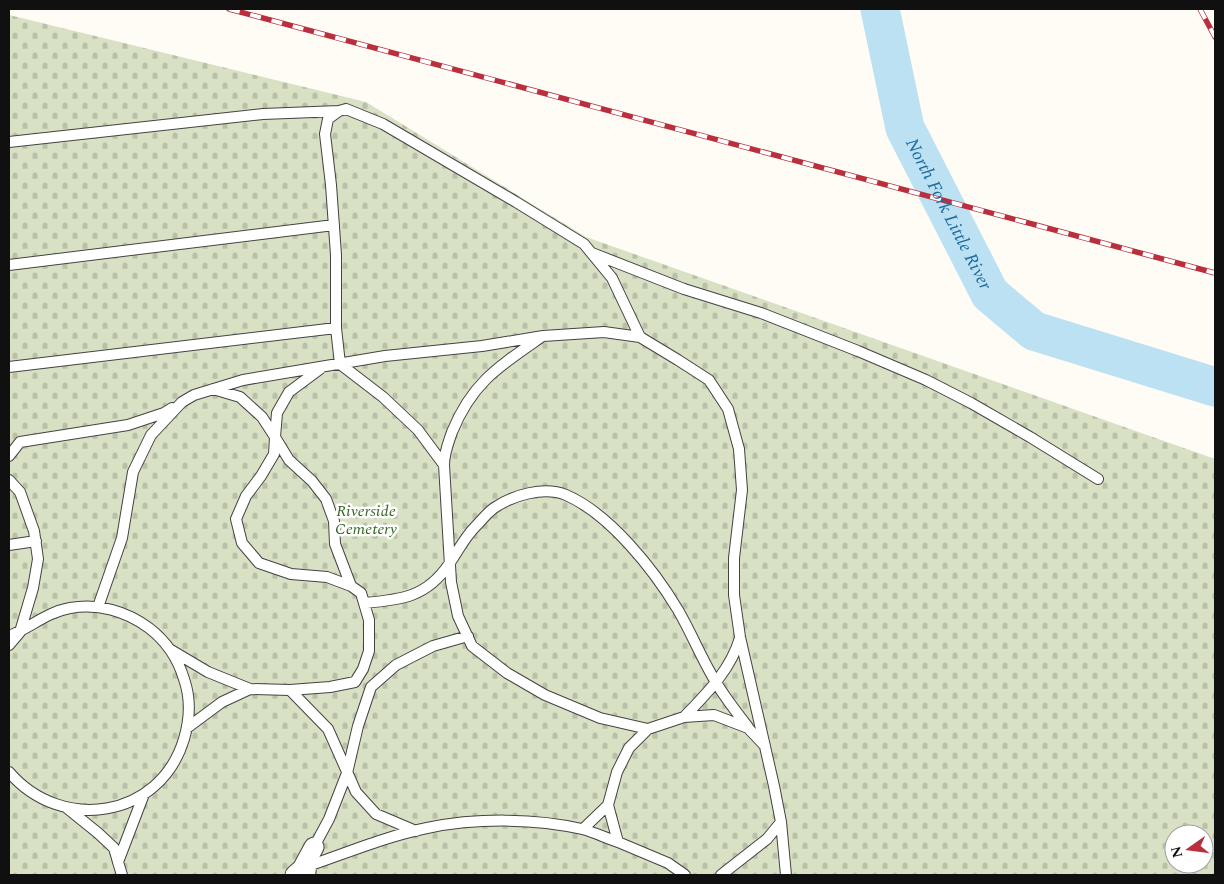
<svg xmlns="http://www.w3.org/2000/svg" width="1224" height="884" viewBox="0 0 1224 884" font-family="Spectral,serif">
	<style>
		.cemetery { fill: url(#cemetery-stones); fill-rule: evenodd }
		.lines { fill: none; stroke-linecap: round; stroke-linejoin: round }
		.river { stroke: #bce1f3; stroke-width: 39 }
		.service-casing { stroke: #434343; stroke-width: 12 }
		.minor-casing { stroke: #434343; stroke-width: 21 }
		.service { stroke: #fff; stroke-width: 10 }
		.minor { stroke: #fff; stroke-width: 19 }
		.rail-casing { stroke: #ba2f3d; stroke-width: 5.5 }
		.rail { stroke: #fff; stroke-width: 4; stroke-dasharray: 11; stroke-linecap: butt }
		.labels { text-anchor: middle; stroke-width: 5; stroke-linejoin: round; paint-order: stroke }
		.park-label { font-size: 16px; font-style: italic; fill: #356623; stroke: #fff }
		.water-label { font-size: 18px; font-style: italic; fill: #1f6d9d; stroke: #fff }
	</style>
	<defs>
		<pattern id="cemetery-stones" width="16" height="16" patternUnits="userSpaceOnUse" patternTransform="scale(1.25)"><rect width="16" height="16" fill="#d9e1c5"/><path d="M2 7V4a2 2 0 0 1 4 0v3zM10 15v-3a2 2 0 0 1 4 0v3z" fill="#b9c0a8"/></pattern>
	</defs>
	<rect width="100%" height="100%" fill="#fefcf5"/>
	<!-- cemetery -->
	<path class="cemetery" d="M9,15L366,102L586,237L1215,459V875H9ZM1174,834H1204V864H1174Z"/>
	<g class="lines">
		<!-- river -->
		<path class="river" id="s1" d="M880,9L905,128L990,294L1034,331L1215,387"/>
		<!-- service casing -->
		<g class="service-casing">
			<path id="service" d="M339,111L328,119L325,134L331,185L336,255V328L340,364L383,397L418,430L444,465L451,582L458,616L472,646L507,673L545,695L600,718L648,729L684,717L714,715L748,728L765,746
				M9,142L263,114L339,111L346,109L383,124L516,202L584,244L612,278L640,337L678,360L709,380L728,409L739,449L742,490L734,558V595L740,637L774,786L781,822L786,875
				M592,253L684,289L761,313L858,351L926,380L971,403L1030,437L1098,479
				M9,265L334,225
				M9,367L336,328
				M213,389L240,397L262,417L275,437L274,454L261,476L246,496L236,519L242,543L259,563L291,574L327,577L351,586
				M9,456L20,442L128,425L164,413L172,408
				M444,465C444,453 448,444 452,432C472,383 498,367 540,338
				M9,480L20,492L34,531L38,559L33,588L20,632L9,645
				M9,545L36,541
				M364,603C401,600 427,597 449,564C458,551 465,537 475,527C481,521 487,513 494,508C513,495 544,486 566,495C610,514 654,570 678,610C692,634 702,660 717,684C726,699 737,713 748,727
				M98,607L122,538L133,472L151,435L182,402L194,395L243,380L385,356L482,346L543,336L604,332L640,337
				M9,636C30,628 47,612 70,608C98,603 126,611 149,628C166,641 178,659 184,679C191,699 190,719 184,739C160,819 61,833 9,772
				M171,650L208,672L250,689
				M290,690L330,687L355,682L363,669L369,651V620L361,593L351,586L335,544L334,521L326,499L312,481L289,460L275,437L277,413L289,392L320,369
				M684,717C707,693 730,671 740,638
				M187,728L222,702L250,689L290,690L328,729L356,792L376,814L416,831
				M608,805L618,842L668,863L685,875
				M67,808L98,833L114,848L118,862
				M583,829L608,805L617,772L629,748L648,729
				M311,865C349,852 387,836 427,828C475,818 534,818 582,829C594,832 606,838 618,842
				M122,875L118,862L144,794
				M310,875L314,847L329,819L347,773L358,726L371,687L396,665L433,646L468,636
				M721,875L767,839L781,822"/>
		</g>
		<!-- minor casing -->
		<g class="minor-casing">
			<path id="minor" d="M295,875L302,869L314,847"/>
		</g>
		<!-- service -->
		<use href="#service" class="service"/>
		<!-- minor -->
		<use href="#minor" class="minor"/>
		<!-- rail casing -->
		<g class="rail-casing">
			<path id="rail" d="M229,9L1215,273
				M1200,9L1215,37"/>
		</g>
		<!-- rail -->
		<use href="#rail" class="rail"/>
	</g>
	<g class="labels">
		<!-- park labels -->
		<g class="park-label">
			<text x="366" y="516">Riverside<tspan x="366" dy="18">Cemetery</tspan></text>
		</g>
		<!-- water labels -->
		<g class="water-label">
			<text dy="6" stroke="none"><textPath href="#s1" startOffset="218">North Fork Little River</textPath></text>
		</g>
	</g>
	<!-- border -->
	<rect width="1224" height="884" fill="none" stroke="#101010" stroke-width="20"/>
	<!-- north arrow -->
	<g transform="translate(1189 849) rotate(256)"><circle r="24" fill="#ffffff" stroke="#9f9f9f"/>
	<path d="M0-4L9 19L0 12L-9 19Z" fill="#ba2f3d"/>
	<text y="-8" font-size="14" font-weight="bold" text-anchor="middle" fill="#101010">N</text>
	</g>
</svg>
